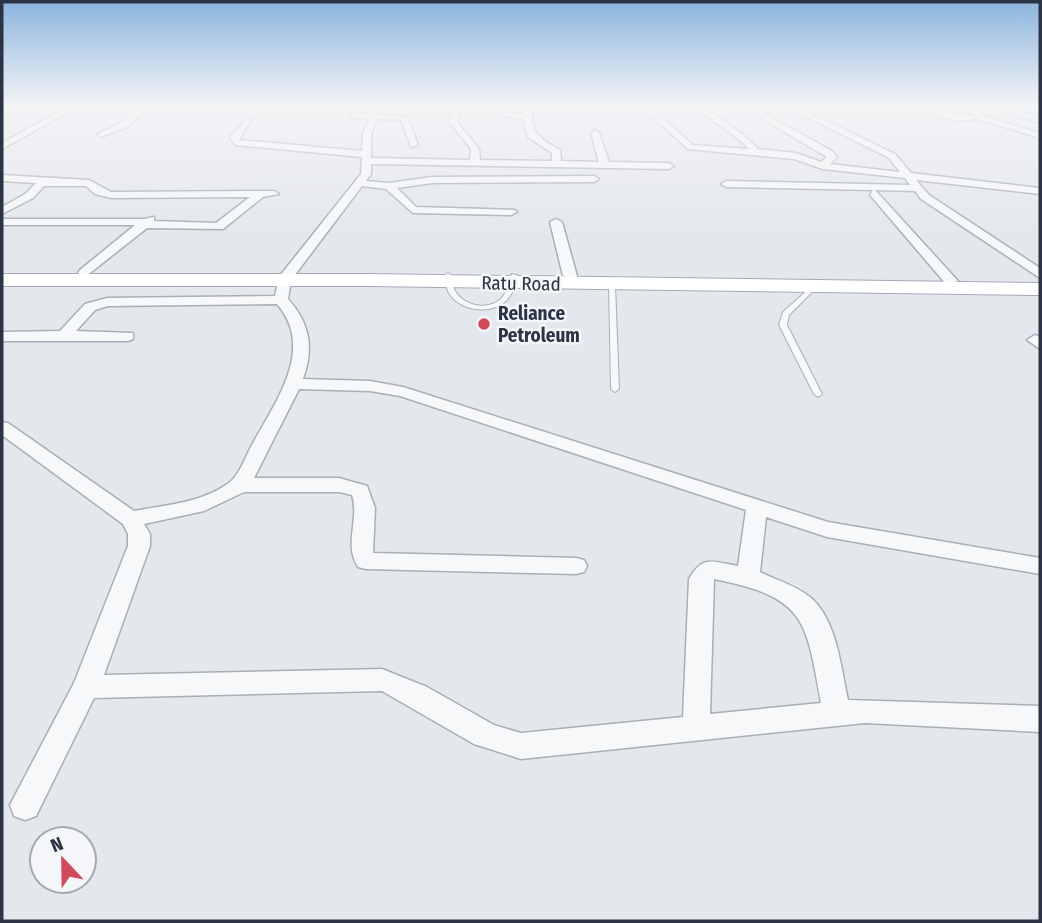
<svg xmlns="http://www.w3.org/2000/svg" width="1042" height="923" viewBox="0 0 1042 923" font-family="'Fira Sans Condensed',sans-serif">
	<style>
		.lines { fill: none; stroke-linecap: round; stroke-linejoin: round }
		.lane-casing { stroke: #a9aeb7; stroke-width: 2 }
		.street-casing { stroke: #a9aeb7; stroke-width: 3 }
		.primary-casing { stroke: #a3abb8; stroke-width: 2 }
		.lane { fill: #f7f8fa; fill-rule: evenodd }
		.street { fill: #f7f8fa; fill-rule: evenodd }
		.primary { fill: #fff; fill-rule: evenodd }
		.poi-dot { fill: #d1495b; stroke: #f4f6f9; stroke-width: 2.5 }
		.labels { text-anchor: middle; stroke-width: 5; stroke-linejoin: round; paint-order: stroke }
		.far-street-label { font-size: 19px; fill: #2b3445; stroke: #f4f6f9 }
		.far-poi-label { font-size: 19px; font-weight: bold; fill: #2b3445; stroke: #f4f6f9; text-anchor: start }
	</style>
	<rect width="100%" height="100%" fill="#e4e7ec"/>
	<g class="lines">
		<!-- lane casing -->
		<g class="lane-casing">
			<path id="lane" d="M448,273L451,275C452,283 453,290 459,296C470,308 494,310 504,295C508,289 509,280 512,274L517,275C515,282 514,290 510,296C498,315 464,313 451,296C446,290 446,283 445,275Z
				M612,283L615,285L619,389L615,392L611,389L609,285Z
				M812,286L817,287L789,315L787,325L822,394L818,397L814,394L779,325L783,312Z"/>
		</g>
		<!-- street casing -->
		<g class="street-casing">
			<path id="street" d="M71,105H81L2,149V143Z
				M143,105H152L127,127L101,137L97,134L121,123Z
				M355,105H363L358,114H371L380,105H388L379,115L407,116L418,145L411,147L401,120L377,119L371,134V158L470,160L471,149L449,122L454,105H462L457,122L479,149L480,160L552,161V153L528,137L523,119L504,116V105H512V114H523L525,105H533C529,131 539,139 560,150L561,161L599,162L591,133L595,130L599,133L609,162L669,163L674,166L669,169L371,164V174L366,181L389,183L432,177L594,176L599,179L594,182L432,183L397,188L416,207L515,210L517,212L511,215L413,213L386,189L362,186L291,280L288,299C310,323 314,348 303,379L370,381L403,387L828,522L1040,558V574L827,537L766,517L760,572C776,580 795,585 810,597C837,620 841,668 848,700L1040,706V732L865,723L521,759L474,744L382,691L94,698L36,816L25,820L14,816L10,805L74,683L128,546V534L123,524L2,435V422L8,423L134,511C166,505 199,503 226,485C240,476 244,459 252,445C275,402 316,349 277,304L108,306L95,310L76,331L133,333V339L128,341H2V332L60,331L85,304L107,298L275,296L279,277L361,174L362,157L236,145L230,138L247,118L251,120L239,140L362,151L363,134L369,119L350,118ZM299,389L370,391L400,396L746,510L738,566C713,562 703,554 689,579L683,717L521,733L494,725L427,687L382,669L104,675L150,546V534L144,524L204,511L244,492H339L352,495C360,520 343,543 358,567L366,569L576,574L584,572L587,566L584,560L576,558L373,553L375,508L367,486L339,478H254ZM714,579C805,597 806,618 821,703L710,714Z
				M639,105H648L693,145L749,149C733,131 711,123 694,105H703C721,121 741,130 758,149L796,153L821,162L827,157L739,105H749L832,151L837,157L830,164L900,172L889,158L783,105H793L895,154L911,173L1040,188V194L916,180L929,195L1040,268V278L921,199L915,191L875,190L958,281L946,284L870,195L873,190L726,187L721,184L726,181L910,185L905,178L823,169L794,159L688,149Z
				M914,105C936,105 952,117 975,115L958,105H968L987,117L1040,133V138L978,119L954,121Z
				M990,105H1002L1040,118V123Z
				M2,175L89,180L111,192L274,191L279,194L263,197L223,229L147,228L85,277L78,273L80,270L135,225H2V219H144L154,217V221L216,223L250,197L111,198L95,194L86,186H44L33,198L2,214V207L25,194L36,183L2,181Z
				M556,219L562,222L577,276L575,279L563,276L550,222Z
				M1035,335L1040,337V349L1027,340Z"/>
		</g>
		<!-- primary casing -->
		<g class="primary-casing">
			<path id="primary" d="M2,274H370L1040,283V295L370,286H2Z"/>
		</g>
		<!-- lane -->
		<use href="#lane" class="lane"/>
		<!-- street -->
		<use href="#street" class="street"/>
		<!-- primary -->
		<use href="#primary" class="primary"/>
	</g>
	<!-- sky -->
	<linearGradient id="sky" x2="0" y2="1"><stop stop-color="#8bb4dd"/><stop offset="0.45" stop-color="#f3f4f6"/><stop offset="1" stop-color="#f3f4f6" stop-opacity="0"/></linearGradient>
	<rect width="1042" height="234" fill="url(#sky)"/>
	<!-- markers -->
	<circle class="poi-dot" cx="484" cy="324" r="7"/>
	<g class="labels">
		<!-- far-street labels -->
		<g class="far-street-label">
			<text transform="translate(521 283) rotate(1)" y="7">Ratu Road</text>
		</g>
		<!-- far-poi labels -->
		<g class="far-poi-label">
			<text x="498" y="320">Reliance<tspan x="498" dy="22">Petroleum</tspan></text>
		</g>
	</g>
	<!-- border -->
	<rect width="1042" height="923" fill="none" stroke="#2b3445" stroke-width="7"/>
	<!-- north arrow -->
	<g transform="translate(63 860) rotate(338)"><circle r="33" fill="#f4f6f9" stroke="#a4a8b1" stroke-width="2"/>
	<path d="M0-5L12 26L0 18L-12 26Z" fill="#d1495b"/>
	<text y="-10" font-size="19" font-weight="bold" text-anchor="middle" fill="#2b3445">N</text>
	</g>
</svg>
